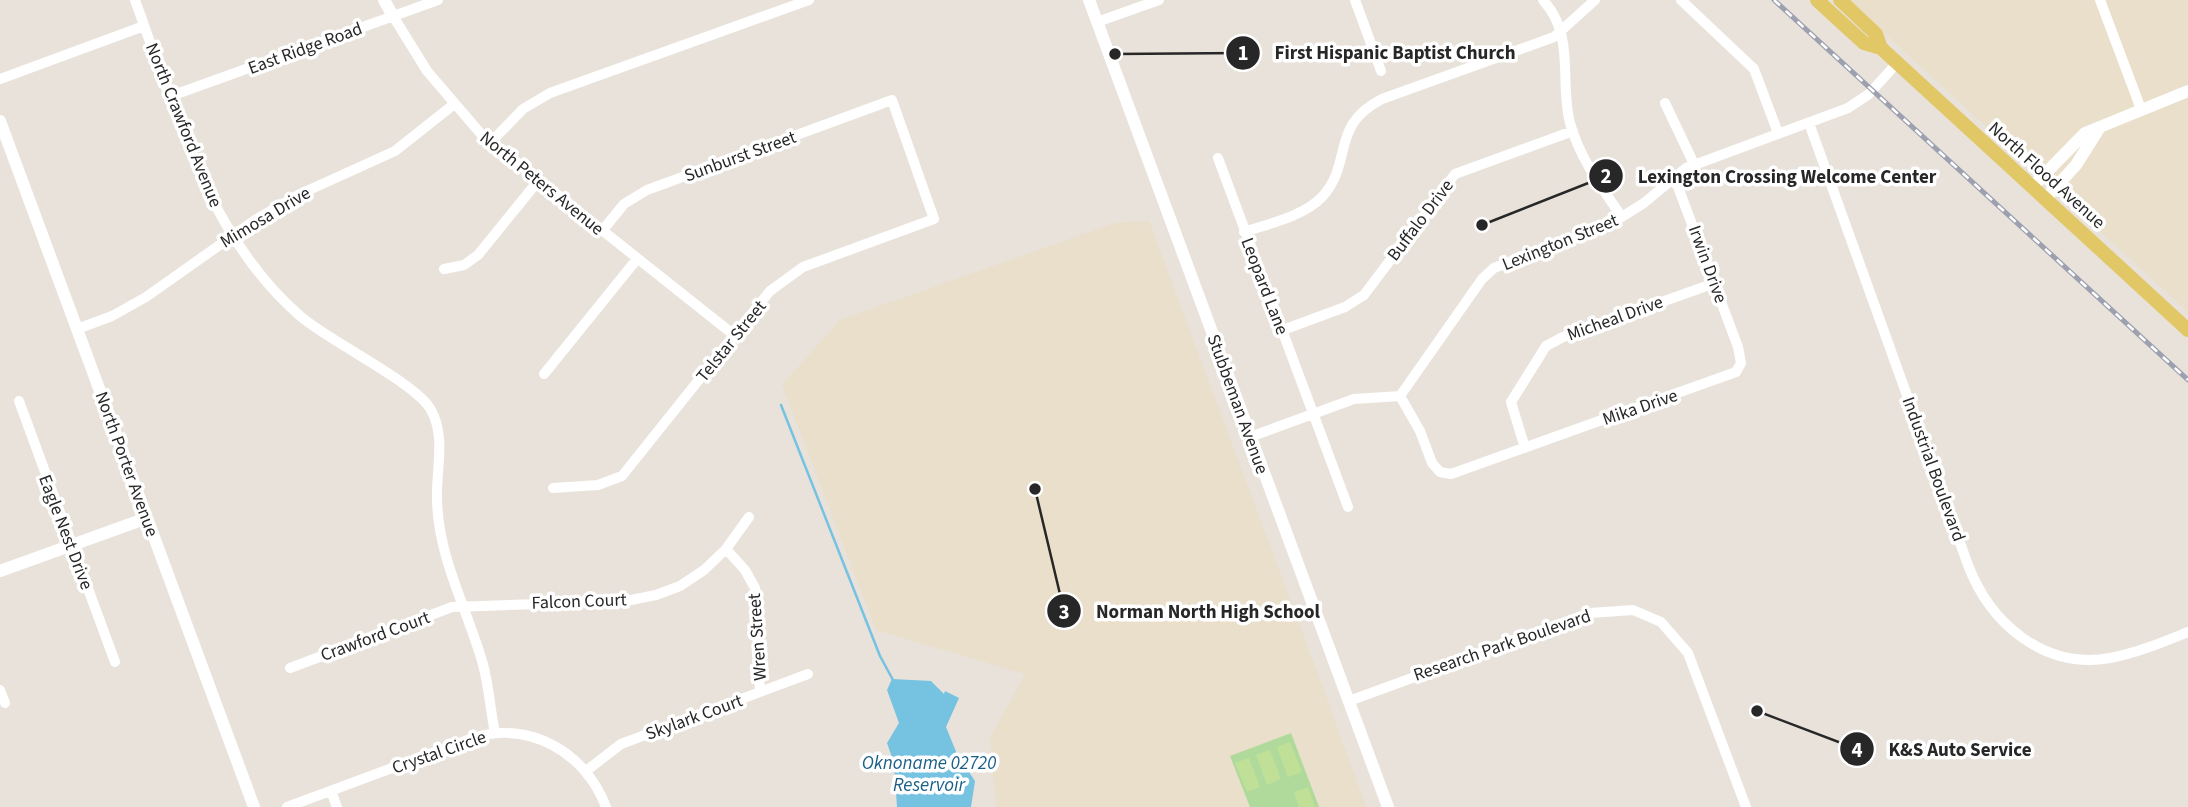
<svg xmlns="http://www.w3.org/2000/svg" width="2188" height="807" viewBox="0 0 2188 807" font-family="'Source Sans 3',sans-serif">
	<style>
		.education { fill: #e9dfca }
		.green { fill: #afda9b }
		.pitch { fill: #c0e098 }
		.water { fill: #76c2e1 }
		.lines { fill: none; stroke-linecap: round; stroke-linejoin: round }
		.stream { stroke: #76c2e1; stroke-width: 2.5 }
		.street { stroke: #fff; stroke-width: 10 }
		.secondary { stroke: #fff; stroke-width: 12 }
		.primary { stroke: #e1c766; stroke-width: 14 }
		.rail-casing { stroke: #9da0af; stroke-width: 5 }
		.rail { stroke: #fff; stroke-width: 2.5; stroke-dasharray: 8; stroke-linecap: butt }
		.labels { text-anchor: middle; stroke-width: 7; stroke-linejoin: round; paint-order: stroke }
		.street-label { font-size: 18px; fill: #272727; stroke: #fff }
		.water-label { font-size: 19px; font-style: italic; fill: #1a5f88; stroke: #fff }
		.leader { fill: none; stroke: #272727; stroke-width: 2.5 }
		.callout-dot { fill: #272727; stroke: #fff; stroke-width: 2.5 }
		.mark-label { font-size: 21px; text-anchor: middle; font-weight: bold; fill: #fff }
		.callout-label { font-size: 19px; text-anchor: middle; font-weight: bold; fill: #272727; stroke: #fff; stroke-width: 7; stroke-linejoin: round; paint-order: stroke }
	</style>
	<rect width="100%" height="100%" fill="#e8e2da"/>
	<!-- education -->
	<path class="education" d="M1848,0H2188V312L2016,154Z
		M1149,221L1326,696L1366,807H996L990,738L1025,674L876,630L782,385L840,320L1115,223Z"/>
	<!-- green -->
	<path class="green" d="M1291,733L1319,807H1250L1230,756Z"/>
	<!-- pitch -->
	<path class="pitch" d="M1290,742L1302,772L1288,777L1277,747Z
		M1270,750L1281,779L1267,785L1256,755Z
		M1249,758L1260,787L1247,792L1235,763Z
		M1308,787L1315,807H1299L1294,792Z"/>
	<!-- water -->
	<path class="water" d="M892,679L931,681L944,694L945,691L959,698L946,727L957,754L975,781L971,807H897L894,763L887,743L899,723L887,690Z"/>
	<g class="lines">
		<!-- stream -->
		<path class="stream" d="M781,405L880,656L893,680"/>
		<!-- street -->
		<path class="street" d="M135,0C175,109 208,236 299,315C328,341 417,383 431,410C446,436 436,470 437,499C438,557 466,606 482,661C489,684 490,709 495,733
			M1355,0L1381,71
			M1543,0C1576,36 1559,81 1570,123C1580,159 1602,188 1622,217
			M1681,0L1754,69L1778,133
			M2100,0L2141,109
			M393,16L427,71L481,134L734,335
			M1097,22L1159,0
			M0,79L144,26
			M171,96L438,0
			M1665,103L1694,164
			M1809,123L1968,565C1990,623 2044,670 2110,658C2137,653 2163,642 2188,632
			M490,143L523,109L550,93L809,0
			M1218,158L1348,507
			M1244,232C1268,224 1304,216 1322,197C1354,162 1329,126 1382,99L1554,37L1595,0
			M444,269L464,265L478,255L538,181
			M77,329L112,316L146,297L255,220L298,195L395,151L453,105
			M1283,330L1345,307L1364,295L1455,174L1573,131
			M544,374L637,259
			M1400,396L1420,431L1432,463L1440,472L1451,474L1736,372L1741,363L1738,347L1678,187L1671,177
			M19,401L115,662
			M1250,437L1354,399L1400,396L1482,279L1494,268L1612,223L1644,203L1686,168L1848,108L1869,94L1897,63
			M1525,448L1511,402L1546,346L1563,337L1715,283
			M553,488L598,485L622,476L770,291L803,267L934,219L892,100L647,190L624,204L602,231
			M726,549L745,570L755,588L760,692
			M290,668L452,607L626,601L656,595L680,586L704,570L726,549L749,517
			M0,690L5,703
			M1349,701L1590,613L1633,610L1661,622L1688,653L1746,807
			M586,771L621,744L808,674
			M331,791L337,807
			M287,807L473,738C530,720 586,753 606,807"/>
		<!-- secondary -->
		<path class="secondary" d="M384,0L393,16
			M1089,0L1388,807
			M0,121L254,807
			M2032,187L2085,133L2188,91
			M2045,199L2076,165L2100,127
			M0,571L147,518"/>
		<!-- primary -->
		<path class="primary" d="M1817,0L1864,43L1881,48L2188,330
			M1840,0L1876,34L1881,48"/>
		<!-- rail casing -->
		<g class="rail-casing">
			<path id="rail" d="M1774,0L2188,380"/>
		</g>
		<!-- rail -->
		<use href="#rail" class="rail"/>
	</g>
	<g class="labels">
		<!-- street labels -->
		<g class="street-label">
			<text transform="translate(305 48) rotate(-20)" y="6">East Ridge Road</text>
			<text transform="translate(184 125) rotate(68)" y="6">North Crawford Avenue</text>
			<text transform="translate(740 156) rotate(-20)" y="6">Sunburst Street</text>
			<text transform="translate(2047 175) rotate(42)" y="6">North Flood Avenue</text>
			<text transform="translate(542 183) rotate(39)" y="6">North Peters Avenue</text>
			<text transform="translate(265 217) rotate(-31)" y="6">Mimosa Drive</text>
			<text transform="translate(1420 220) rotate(-53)" y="6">Buffalo Drive</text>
			<text transform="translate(1560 242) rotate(-22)" y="6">Lexington Street</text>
			<text transform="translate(1708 264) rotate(70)" y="6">Irwin Drive</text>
			<text transform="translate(1265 286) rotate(69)" y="6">Leopard Lane</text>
			<text transform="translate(1615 318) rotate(-20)" y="6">Micheal Drive</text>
			<text transform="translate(731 341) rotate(-51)" y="6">Telstar Street</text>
			<text transform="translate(1238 404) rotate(70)" y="6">Stubbeman Avenue</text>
			<text transform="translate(1640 407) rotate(-19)" y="6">Mika Drive</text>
			<text transform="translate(127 464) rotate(70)" y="6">North Porter Avenue</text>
			<text transform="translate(1934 469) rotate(70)" y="6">Industrial Boulevard</text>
			<text transform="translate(66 532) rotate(69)" y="6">Eagle Nest Drive</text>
			<text transform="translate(579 601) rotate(-2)" y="6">Falcon Court</text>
			<text transform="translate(375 636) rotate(-20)" y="6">Crawford Court</text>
			<text transform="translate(757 637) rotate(-94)" y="6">Wren Street</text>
			<text transform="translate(1502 645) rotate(-19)" y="6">Research Park Boulevard</text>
			<text transform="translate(694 717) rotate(-20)" y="6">Skylark Court</text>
			<text transform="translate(439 752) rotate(-19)" y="6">Crystal Circle</text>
		</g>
		<!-- water labels -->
		<g class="water-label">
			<text x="929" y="769">Oknoname 02720<tspan x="929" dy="22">Reservoir</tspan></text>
		</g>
	</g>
	<!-- callouts -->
	<path class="leader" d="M1115 54L1243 53M1482 225L1606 176M1035 489L1064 611M1757 711L1857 749"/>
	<g class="callout-dot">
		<circle cx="1115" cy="54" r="7"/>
		<circle cx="1482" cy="225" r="7"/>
		<circle cx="1035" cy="489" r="7"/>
		<circle cx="1757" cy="711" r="7"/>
		<circle cx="1243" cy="53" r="18"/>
		<circle cx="1606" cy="176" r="18"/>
		<circle cx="1064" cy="611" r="18"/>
		<circle cx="1857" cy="749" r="18"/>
	</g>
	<g class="mark-label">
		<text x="1243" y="60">1</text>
		<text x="1606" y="183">2</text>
		<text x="1064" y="619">3</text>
		<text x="1857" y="757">4</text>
	</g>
	<g class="callout-label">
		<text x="1395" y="59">First Hispanic Baptist Church</text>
		<text x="1787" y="183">Lexington Crossing Welcome Center</text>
		<text x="1208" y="618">Norman North High School</text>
		<text x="1960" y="756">K&amp;S Auto Service</text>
	</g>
</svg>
